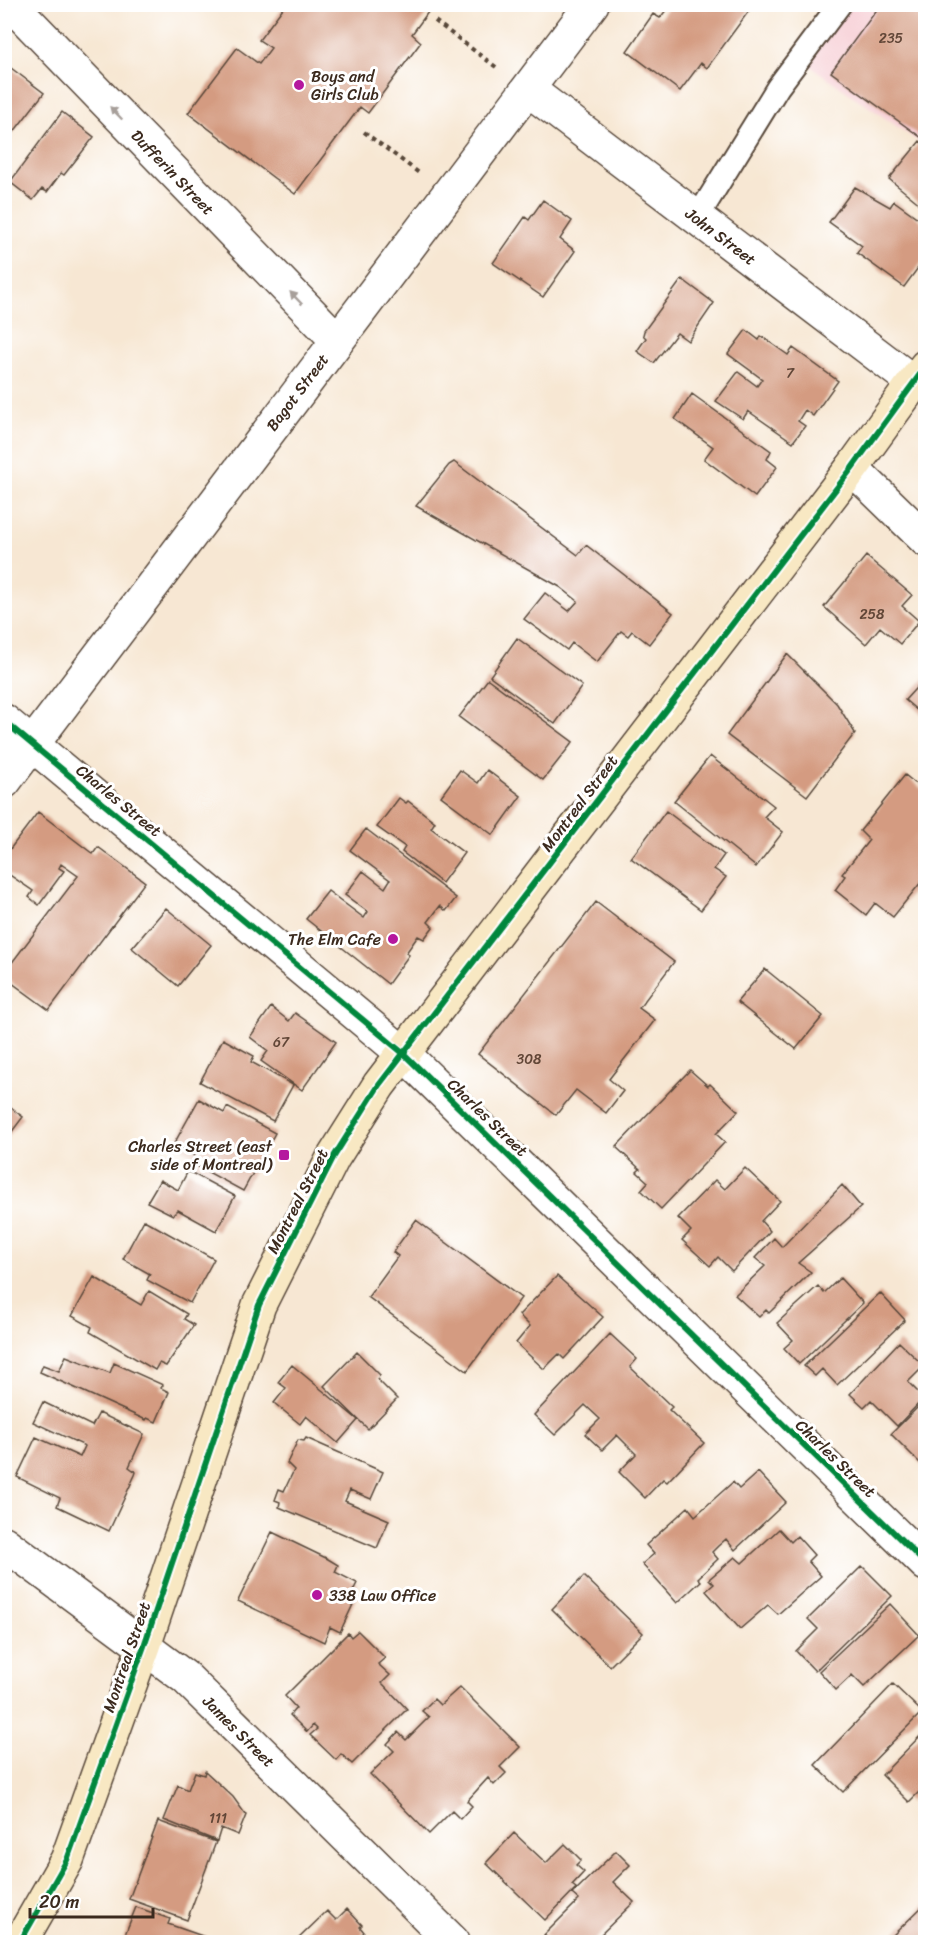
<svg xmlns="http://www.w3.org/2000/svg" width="930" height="1947" viewBox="0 0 930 1947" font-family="Sriracha,sans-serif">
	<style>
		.built { fill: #f7cfd5 }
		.building { fill: #d49b81 }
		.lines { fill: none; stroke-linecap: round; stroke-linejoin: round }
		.service-casing { stroke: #574639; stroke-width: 26 }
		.minor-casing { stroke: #574639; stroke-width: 36 }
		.secondary-casing { stroke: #574639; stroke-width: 36 }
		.path { stroke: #574639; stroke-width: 4; stroke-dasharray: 4.5 4.5; stroke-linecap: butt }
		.service { stroke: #fff; stroke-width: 22 }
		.minor { stroke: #fff; stroke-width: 33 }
		.secondary { stroke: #f8e8c3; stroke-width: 33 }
		.cycleway-casing { stroke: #fff; stroke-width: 10 }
		.cycleway { stroke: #00873e; stroke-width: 6 }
		.oneway { fill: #a79f9a }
		.poi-dot { fill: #b5179e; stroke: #fff; stroke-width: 2 }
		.labels { text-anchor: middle; stroke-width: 6; stroke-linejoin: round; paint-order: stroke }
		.number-label { font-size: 14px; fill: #614637 }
		.poi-label { font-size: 16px; fill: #3b2a1e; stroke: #fff; text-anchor: start }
		.street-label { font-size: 16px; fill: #3b2a1e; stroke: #fff }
	</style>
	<rect width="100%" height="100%" fill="#fff"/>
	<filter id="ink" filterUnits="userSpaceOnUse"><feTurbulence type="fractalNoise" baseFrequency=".0167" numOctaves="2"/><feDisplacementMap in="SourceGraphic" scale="12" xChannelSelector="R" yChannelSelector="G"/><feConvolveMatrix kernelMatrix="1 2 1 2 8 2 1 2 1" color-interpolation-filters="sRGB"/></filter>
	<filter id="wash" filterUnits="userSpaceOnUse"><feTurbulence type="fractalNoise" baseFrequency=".008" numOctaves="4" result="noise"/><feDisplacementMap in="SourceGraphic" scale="24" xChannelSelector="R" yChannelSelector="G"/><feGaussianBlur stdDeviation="1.35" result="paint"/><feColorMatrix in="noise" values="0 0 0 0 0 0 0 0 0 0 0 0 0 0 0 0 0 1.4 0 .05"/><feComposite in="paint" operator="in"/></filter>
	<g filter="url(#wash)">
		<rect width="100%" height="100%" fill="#f7e7d3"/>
		<!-- built -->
		<path class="built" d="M848,5H925V146L806,63Z"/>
		<g id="blocks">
			<!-- building -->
			<path class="building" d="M286,4H434L412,34L421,42L368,113L360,107L295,194L188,113L237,48L259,64L271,48L259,40Z
				M881,4H926V134L922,138L831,72Z
				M670,5H746L751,8L707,68L701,63L680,91L627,51L653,14L660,18Z
				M11,68L44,93L13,133L4,127V77Z
				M62,112L94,137L64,175L61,173L47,192L42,189L33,200L10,182Z
				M920,141L926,146V209L889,179Z
				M855,187L890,207L894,201L926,224V257L904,287L857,253L862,246L829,222Z
				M543,200L572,221L560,239L575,251L543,297L493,263L525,217L529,220Z
				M682,279L714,303L688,341L677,333L654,363L637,351L646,338L643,335L644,331Z
				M746,330L759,340L761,336L788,355L793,348L838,381L813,416L805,410L798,421L805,426L793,442L748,411L743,419L716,401L738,372L757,386L762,379L728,354Z
				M692,394L771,451L767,459L777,467L755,497L704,459L713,447L675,419Z
				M454,462L578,555L586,545L673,613L649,644L632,631L628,636L621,631L597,662L572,643L567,650L524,619L545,593L569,611L578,601L560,587L416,506L449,465Z
				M866,556L912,595L902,606L919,621L900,644L880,627L866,644L824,607Z
				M517,638L582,686L555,724L490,676Z
				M787,654L837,704L855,733L807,796L727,735Z
				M926,677V718L905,700Z
				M488,679L573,742L543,780L459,717Z
				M710,756L774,806L764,817L783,832L756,867L674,801Z
				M460,770L478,783L487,770L521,796L493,835L441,796Z
				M905,775L926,792V876L893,917L875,903L866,915L835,890L845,876L842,874L869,840L860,831Z
				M399,798L406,803L408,801L435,822L431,828L464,853L442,883L402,852L405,847L377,827Z
				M666,811L724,855L714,869L726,877L701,910L631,858Z
				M38,812L93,854L98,847L145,882L49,1010L4,977V973L78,876L61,864L59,868L64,871L39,905L29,897L33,891L4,871V857Z
				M366,829L456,898L446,911L440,906L428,922L433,927L424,939L418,936L406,953L409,955L388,984L306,919L328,891L364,918L368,912L345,895L363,871L385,888L390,880L350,850Z
				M596,902L674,962L639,1008L655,1020L609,1079L623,1091L606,1113L576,1090L556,1115L478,1054Z
				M166,908L211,945L178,986L132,948Z
				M765,969L823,1016L796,1049L737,1002Z
				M271,1007L289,1021L295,1013L336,1042L302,1090L261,1061L268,1051L250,1037Z
				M223,1039L254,1056L251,1062L293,1085L273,1121L200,1082Z
				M690,1070L708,1086L710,1084L738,1111L716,1134L725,1142L661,1209L641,1190L648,1182L637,1172L640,1169L616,1147Z
				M199,1099L224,1113L227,1107L275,1133L243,1191L195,1165L198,1158L174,1144Z
				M4,1103L23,1117L4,1142Z
				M745,1168L780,1201L761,1221L770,1231L732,1271L718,1257L710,1266L682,1240L691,1231L678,1218L715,1180L725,1189Z
				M188,1171L235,1196L216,1231L178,1210L173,1215L147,1202L160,1180L178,1190Z
				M842,1185L861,1207L798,1263L811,1272L769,1313L766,1310L759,1317L735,1295L765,1266L755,1258L774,1238L782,1247Z
				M144,1220L214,1259L190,1303L147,1280L150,1274L123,1259Z
				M416,1220L521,1298L467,1371L368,1297L398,1256L393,1252Z
				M557,1276L603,1317L564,1359L559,1354L544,1369L516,1343L530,1326L519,1315Z
				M94,1277L141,1305L149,1291L187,1314L184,1319L194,1325L166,1366L159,1363L155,1370L90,1332L92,1327L72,1316Z
				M840,1278L863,1303L799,1364L784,1348L793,1340L777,1323L818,1286L824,1293Z
				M880,1293L905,1320L837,1385L822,1369L815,1376L804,1366Z
				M610,1334L637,1359L630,1367L672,1407L669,1410L704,1443L667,1482L663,1479L645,1498L619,1472L636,1454L617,1435L602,1450L585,1434L600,1419L585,1405L555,1435L534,1415Z
				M899,1342L924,1366L908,1382L924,1398L897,1426L871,1400L864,1407L850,1394Z
				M357,1352L380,1375L377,1379L397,1399L368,1429L324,1386Z
				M66,1356L110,1373L114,1363L163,1385L161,1388L169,1392L156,1422L147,1418L146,1420L40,1372L43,1365L59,1371Z
				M292,1365L358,1420L338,1443L306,1416L300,1424L274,1403L286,1388L278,1382Z
				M926,1399V1469L891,1434Z
				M43,1402L92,1426L99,1413L144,1434L129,1467L136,1472L135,1475L109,1531L57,1506L60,1498L17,1477L36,1437L80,1457L85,1446L33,1422Z
				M306,1438L383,1472L371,1499L350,1490L345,1501L389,1520L377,1548L279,1507L280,1502L275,1500L279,1489L284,1491L294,1470L287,1463L298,1440L304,1441Z
				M758,1472L786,1502L735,1550L726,1539L718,1546L712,1552L718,1559L698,1578L701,1581L677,1603L642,1564L654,1554L646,1545L688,1507L695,1516L733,1482L739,1489Z
				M779,1529L791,1542L797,1536L814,1555L808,1561L821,1576L778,1614L768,1605L740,1629L706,1591L714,1584L709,1579L735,1557L742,1563Z
				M272,1532L328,1559L338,1565L335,1572L357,1583L352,1593L357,1596L340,1632L330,1627L324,1642L238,1601Z
				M862,1566L892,1596L815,1671L796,1651L818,1629L808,1619Z
				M584,1576L643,1633L610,1666L552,1609Z
				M890,1604L919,1635L864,1687L852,1675L836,1690L819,1671Z
				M358,1631L385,1658L378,1664L390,1675L382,1683L407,1709L352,1764L341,1754L336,1760L310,1735L317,1729L313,1725L307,1732L290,1715L296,1708L285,1696L348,1633L351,1637Z
				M893,1684L922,1712L843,1792L815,1765Z
				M460,1687L520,1747L500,1767L506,1773L494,1785L488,1778L467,1801L472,1806L460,1819L452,1811L429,1834L370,1774L394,1751L387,1744L398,1732L406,1740L429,1717L422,1711L434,1699L440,1705Z
				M926,1730V1785L909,1802L882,1775Z
				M205,1771L233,1797L246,1815L238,1835L221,1828L217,1841L164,1820L178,1785L188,1790L195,1772L204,1775Z
				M158,1821L216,1842L187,1920L129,1899Z
				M514,1833L546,1863L565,1844L581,1860L576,1865L584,1872L572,1885L576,1888L545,1920L486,1863Z
				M616,1851L630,1865L613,1882L634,1902L593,1942H552L544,1935L579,1900L572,1894Z
				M926,1903V1942H892L889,1939Z
				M136,1907L170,1919L168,1924L211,1939L210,1942H122Z
				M347,1909L362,1925L360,1927L364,1932L360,1937L366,1942H295L327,1911L336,1920Z"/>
		</g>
	</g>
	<g filter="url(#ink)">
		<use href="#blocks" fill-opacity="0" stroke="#574639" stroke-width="1.5"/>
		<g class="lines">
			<!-- service casing -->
			<g class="service-casing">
				<path id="service" d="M697,218L778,87L840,4"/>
			</g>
			<!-- minor casing -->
			<g class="minor-casing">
				<path id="minor" d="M11,4L337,340
					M529,90L913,382
					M852,468L926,540
					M4,721L404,1054L926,1564
					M4,782L592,4
					M4,1543L186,1678L453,1942"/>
			</g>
			<!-- secondary casing -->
			<g class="secondary-casing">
				<path id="secondary" d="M20,1942L67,1860L144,1646L259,1305L333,1158L379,1085L852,468L926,366"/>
			</g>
			<!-- path -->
			<path class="path" d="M435,21L496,67
				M364,132L419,173"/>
			<!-- service -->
			<use href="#service" class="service"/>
			<!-- minor -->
			<use href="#minor" class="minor"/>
			<!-- secondary -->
			<use href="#secondary" class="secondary"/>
			<!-- cycleway casing -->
			<g class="cycleway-casing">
				<path id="cycleway" d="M4,721L404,1054L926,1564
					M20,1942L67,1860L144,1646L259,1305L333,1158L379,1085L852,468L926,366"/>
			</g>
			<!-- cycleway -->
			<use href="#cycleway" class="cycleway"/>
		</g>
		<!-- one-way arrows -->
		<defs><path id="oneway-solid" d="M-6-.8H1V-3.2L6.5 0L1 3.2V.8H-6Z" transform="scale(1.5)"/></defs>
		<g class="oneway">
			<use href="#oneway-solid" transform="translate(116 113) rotate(-134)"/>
			<use href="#oneway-solid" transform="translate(296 298) rotate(-134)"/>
		</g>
	</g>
	<!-- markers -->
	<g class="poi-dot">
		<circle cx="299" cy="85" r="6"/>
		<circle cx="393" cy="939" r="6"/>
		<rect x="278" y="1149" width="12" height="12" rx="3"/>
		<circle cx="317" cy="1595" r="6"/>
	</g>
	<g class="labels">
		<!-- number labels -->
		<g class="number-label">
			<text x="891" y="43">235</text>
			<text x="790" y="378">7</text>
			<text x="872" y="619">258</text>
			<text x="281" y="1047">67</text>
			<text x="529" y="1064">308</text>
			<text x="218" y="1823">111</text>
		</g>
		<!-- poi labels -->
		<g class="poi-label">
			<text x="311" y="82">Boys and<tspan x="311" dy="18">Girls Club</tspan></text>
			<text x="381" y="945" text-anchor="end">The Elm Cafe</text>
			<text x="272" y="1152" text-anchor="end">Charles Street (east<tspan x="272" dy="18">side of Montreal)</tspan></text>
			<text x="329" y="1601">338 Law Office</text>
		</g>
		<!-- street labels -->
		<g class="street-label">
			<text transform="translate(173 172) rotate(46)" y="6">Dufferin Street</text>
			<text transform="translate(721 236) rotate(37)" y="6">John Street</text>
			<text transform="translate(297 392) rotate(-53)" y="6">Bagot Street</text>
			<text transform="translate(119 800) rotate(39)" y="6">Charles Street</text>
			<text transform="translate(579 803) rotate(-53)" y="6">Montreal Street</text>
			<text transform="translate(488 1117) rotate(44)" y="6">Charles Street</text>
			<text transform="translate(297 1201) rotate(-63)" y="6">Montreal Street</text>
			<text transform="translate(836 1458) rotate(44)" y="6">Charles Street</text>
			<text transform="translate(126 1657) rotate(-71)" y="6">Montreal Street</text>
			<text transform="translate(239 1731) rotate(45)" y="6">James Street</text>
		</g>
	</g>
	<!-- margin -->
	<rect width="930" height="1947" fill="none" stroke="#fff" stroke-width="24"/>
	<!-- scale -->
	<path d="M30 1908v9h123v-9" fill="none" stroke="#3b2a1e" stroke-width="3"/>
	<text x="39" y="1908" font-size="18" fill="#3b2a1e" stroke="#ffffff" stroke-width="4.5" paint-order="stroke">20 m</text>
</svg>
